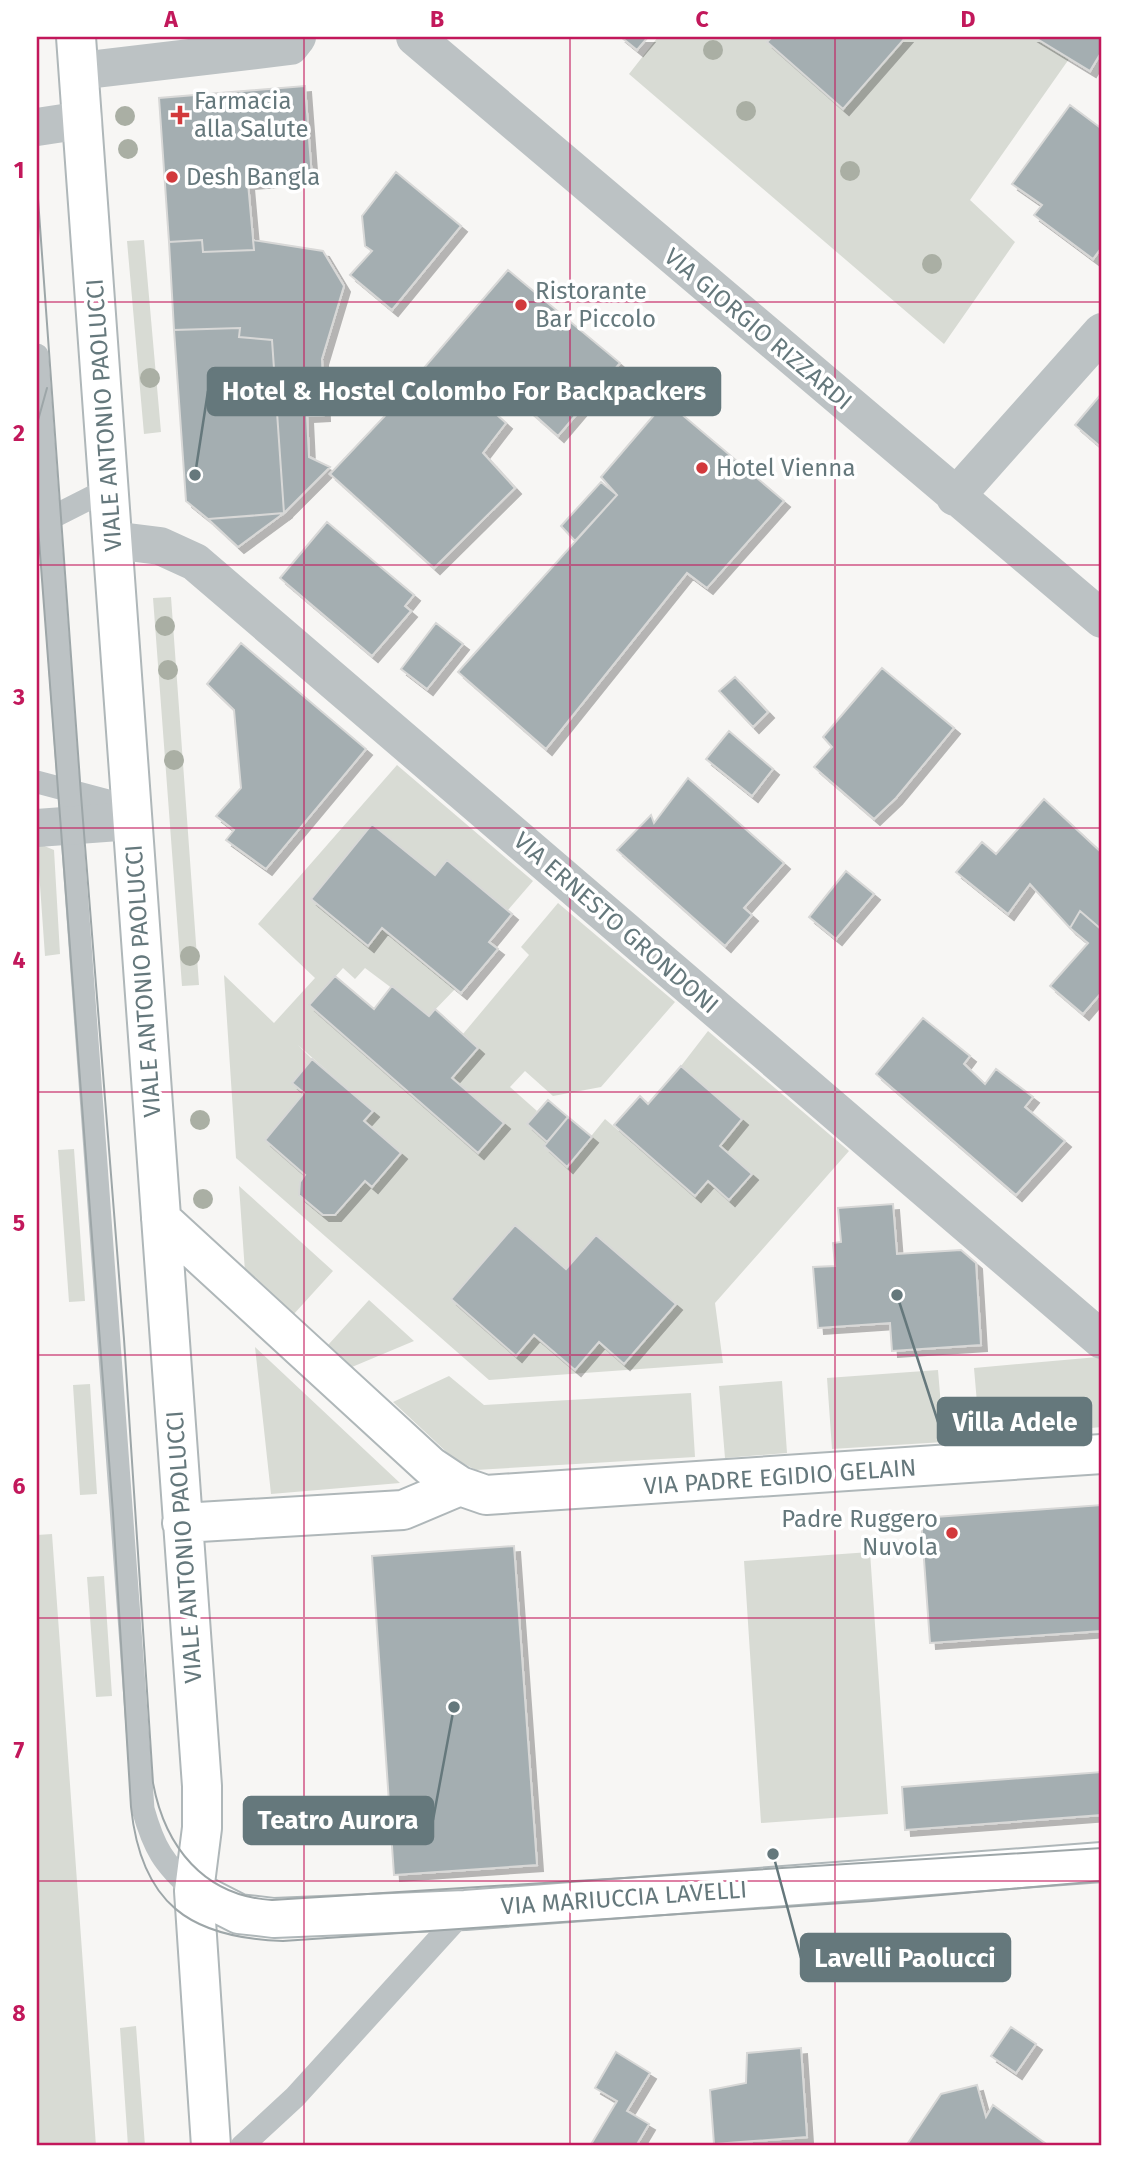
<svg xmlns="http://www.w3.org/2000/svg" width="1139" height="2183" viewBox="0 0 1139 2183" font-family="'Fira Sans',sans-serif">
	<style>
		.green { fill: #d8dbd4; fill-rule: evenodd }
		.building { fill: #a4aeb1; stroke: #d8d8d7; stroke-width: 2; filter: url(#shadow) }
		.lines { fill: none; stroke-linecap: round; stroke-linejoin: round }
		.secondary-casing { stroke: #afb7b9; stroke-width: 42 }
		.lane { stroke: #bcc2c4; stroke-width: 23 }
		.street { stroke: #bcc2c4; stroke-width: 38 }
		.secondary { stroke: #fff; stroke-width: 38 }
		.tram { stroke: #9da6a8; stroke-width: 2 }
		.tree { fill: #aaafa4 }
		.grid { fill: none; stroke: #c2185b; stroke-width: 2; stroke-opacity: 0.55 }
		.poi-dot { fill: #d2393c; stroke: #fff; stroke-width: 2.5 }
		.labels { text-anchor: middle; stroke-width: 7; stroke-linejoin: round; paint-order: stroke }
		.poi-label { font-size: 24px; fill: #65787c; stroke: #fff; text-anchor: start }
		.street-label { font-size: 24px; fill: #65787c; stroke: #fff }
		.leader { fill: none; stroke: #65787c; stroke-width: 2.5 }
		.callout-dot { fill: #65787c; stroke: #fff; stroke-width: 2.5 }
		.callout { fill: #65787c; stroke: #65787c; stroke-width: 2.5 }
		.callout-label { font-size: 26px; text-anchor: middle; font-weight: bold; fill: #fff }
		.neatline { fill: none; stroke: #c2185b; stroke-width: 2.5 }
		.grid-label { font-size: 23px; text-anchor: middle; font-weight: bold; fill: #c2185b }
	</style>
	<defs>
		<filter id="shadow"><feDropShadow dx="6" dy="6" stdDeviation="0" flood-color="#0004"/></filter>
	</defs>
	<rect width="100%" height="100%" fill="#f7f6f4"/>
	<!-- green -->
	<path class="green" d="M658,37H772L768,42L843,109L906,37H1034L1069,59L970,200L1015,242L944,344L629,74Z
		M144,240L161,432L144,434L127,241Z
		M171,597L199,985L182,986L153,598Z
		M397,765L533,881L508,910L447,860L435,875L372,824L311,899L368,946L382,928L456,988L429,1016L365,968L355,979L343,968L310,1005L477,1153L503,1123L452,1078L478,1048L463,1034L529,955L521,947L558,903L675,1002L601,1087L553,1096L525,1071L510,1087L537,1111L527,1124L547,1142L544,1147L567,1166L605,1119L695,1196L708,1181L728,1199L720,1146L742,1119L681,1066L708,1031L849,1151L715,1303L723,1363L489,1380L236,1158L224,975L274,1023L315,978L258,924ZM298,1045L372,1111L364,1121L401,1153L372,1187L365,1181L335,1215H323L300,1195V1182L305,1175L304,1093L292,1082L312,1059ZM515,1225L566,1269L596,1235L676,1304L624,1364L599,1342L574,1370L534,1335L516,1356L451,1299Z
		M37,843L54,850L60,954L45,956Z
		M74,1149L85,1301L69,1302L58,1150Z
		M239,1186L333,1271L293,1315L245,1272Z
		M369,1300L414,1341L352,1367L328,1345Z
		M255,1347L400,1483L271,1494Z
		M1098,1357L1102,1359V1427L980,1438L974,1368Z
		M938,1370L944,1442L832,1449L827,1378Z
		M449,1376L484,1405L691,1393L695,1457L476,1470L453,1458L393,1402Z
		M782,1381L787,1453L725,1458L719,1386Z
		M90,1384L97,1494L80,1495L73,1385Z
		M52,1534L96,2146H37V1535Z
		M870,1552L888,1814L761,1823L744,1561Z
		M104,1576L112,1696L96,1697L87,1577Z
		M136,2026L145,2146H128L120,2028Z"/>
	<!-- building -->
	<path class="building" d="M621,37H648L637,50Z
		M772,37H906L843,109L767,42Z
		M1034,37H1102V51L1090,71Z
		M305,86L312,178L248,183L254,250L203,252L202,240L169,242L159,98Z
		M1070,105L1102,129V247L1093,259L1034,215L1042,205L1012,184Z
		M396,172L461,226L392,310L350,275L372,251L365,246L362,216Z
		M202,240L203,252L254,250L253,240L323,251L344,286L322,359L324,415L307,416L309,457L330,467L284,513L272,340L239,337L240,328L174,330L169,242Z
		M508,270L620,363L558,436L484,370L444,410L411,383Z
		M240,328L239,337L272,340L284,513L208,519L186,501L174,330Z
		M413,386L444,410L467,388L506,423L483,453L515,488L434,568L330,474Z
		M1102,393V448L1075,425Z
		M666,401L784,501L707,588L687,573L546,749L458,672L617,495L601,477Z
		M601,482L617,495L575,541L561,526Z
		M284,513L238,547L208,519L249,516Z
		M327,522L414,595L405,606L411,611L372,656L280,578Z
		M436,623L463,644L427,689L401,669Z
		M241,643L366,749L266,869L226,840L234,830L216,816L241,788L234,710L207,684Z
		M882,668L954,728L896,798L874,819L814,767L832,747L823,737Z
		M735,677L768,712L753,727L719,691Z
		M729,731L773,769L752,796L706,759Z
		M688,778L784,863L744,908L752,915L725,946L617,850L651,815L654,823Z
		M1044,799L1102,853V930L1080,911L1070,928L1030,884L1008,914L956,872L982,842L996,854Z
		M372,824L435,875L447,860L512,914L489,942L498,949L461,993L382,928L368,946L311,899Z
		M846,871L874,894L836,939L809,917Z
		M1080,911L1102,930V992L1083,1014L1050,986L1088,943L1070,928Z
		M335,976L374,1009L392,986L429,1016L435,1009L478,1048L452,1078L504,1123L478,1153L309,1005Z
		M923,1018L970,1056L964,1064L985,1084L996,1069L1033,1097L1025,1107L1065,1141L1016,1195L876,1074Z
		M312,1059L373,1111L364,1121L401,1153L372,1187L365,1181L335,1215H323L299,1195L300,1182L305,1175L265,1140L304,1093L292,1083Z
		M681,1066L742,1119L720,1146L752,1174L729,1200L708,1181L695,1196L614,1125L640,1096L648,1104Z
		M548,1100L568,1117L547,1142L527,1124Z
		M568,1117L592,1137L567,1167L544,1146Z
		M893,1204L897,1254L961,1250L976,1263L981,1345L892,1351L890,1323L818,1328L813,1267L835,1266L833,1243L841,1242L838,1208Z
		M515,1225L566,1269L596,1235L676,1304L624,1364L599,1342L575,1370L534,1335L516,1356L451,1299Z
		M1102,1505V1631L930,1643L921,1518Z
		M514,1546L537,1865L394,1875L372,1556Z
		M1102,1772V1815L905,1830L902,1787Z
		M1011,2027L1036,2044L1016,2073L991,2056Z
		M801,2048L807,2137L714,2144L710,2090L746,2083L747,2053Z
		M616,2052L650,2073L627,2111L649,2124L636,2146H590L617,2101L595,2088Z
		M977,2085L986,2117L993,2105L1049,2146H906L941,2094Z"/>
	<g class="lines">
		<!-- secondary casing -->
		<g class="secondary-casing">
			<path id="secondary" d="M76,37L202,1786V1828L194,1891L211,2146
				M161,1219L430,1466L460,1486L486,1495L1102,1454
				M182,1523L403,1510L460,1486
				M194,1891L239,1914L274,1918L465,1910L1102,1862"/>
		</g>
		<!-- lane -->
		<path class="lane" d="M37,355L143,1809C154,1848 163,1863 194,1891
			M37,525L108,489
			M37,782L131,807
			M242,2146L295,2097L465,1910"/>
		<!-- street -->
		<path class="street" d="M415,37L1102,619
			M79,71L290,46L297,37
			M37,127L83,120
			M955,497L1102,332
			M112,540L160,546L195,562L1102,1340
			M37,828L132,821"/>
		<!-- secondary -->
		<use href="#secondary" class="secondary"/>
		<!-- tram -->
		<path class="tram" d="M37,185L81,795L124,1339L153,1783C165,1847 204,1896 272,1900L1102,1848
			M37,424L47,388
			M37,514L113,1513L131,1807C141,1903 189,1938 283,1941L872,1901L1102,1881"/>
	</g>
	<!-- trees -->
	<g class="tree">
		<circle cx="713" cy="50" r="10"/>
		<circle cx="746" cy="111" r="10"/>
		<circle cx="125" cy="116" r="10"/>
		<circle cx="128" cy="149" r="10"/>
		<circle cx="850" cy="171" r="10"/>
		<circle cx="932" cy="264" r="10"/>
		<circle cx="150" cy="378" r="10"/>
		<circle cx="165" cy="626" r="10"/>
		<circle cx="168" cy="670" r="10"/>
		<circle cx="174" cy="760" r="10"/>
		<circle cx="190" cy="956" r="10"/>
		<circle cx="200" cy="1120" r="10"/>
		<circle cx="203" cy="1199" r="10"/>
	</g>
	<!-- grid -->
	<path class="grid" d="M304,37V2146M570,37V2146M835,37V2146M37,302H1102M37,565H1102M37,828H1102M37,1092H1102M37,1355H1102M37,1618H1102M37,1881H1102"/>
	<!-- markers -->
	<g class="poi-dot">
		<path d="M176.5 104.5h7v7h7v7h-7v7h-7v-7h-7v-7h7z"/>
		<circle cx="172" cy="177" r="7"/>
		<circle cx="521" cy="305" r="7"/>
		<circle cx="702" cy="468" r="7"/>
		<circle cx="952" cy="1533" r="7"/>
	</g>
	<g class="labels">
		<!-- poi labels -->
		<g class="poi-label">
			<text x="194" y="109">Farmacia<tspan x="194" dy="28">alla Salute</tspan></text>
			<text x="186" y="185">Desh Bangla</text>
			<text x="535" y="299">Ristorante<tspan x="535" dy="28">Bar Piccolo</tspan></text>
			<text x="716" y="476">Hotel Vienna</text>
			<text x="938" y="1527" text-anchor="end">Padre Ruggero<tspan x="938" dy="28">Nuvola</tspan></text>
		</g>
		<!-- street labels -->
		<g class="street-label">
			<text transform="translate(758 329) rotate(40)" y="8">VIA GIORGIO RIZZARDI</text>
			<text transform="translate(104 415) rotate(-94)" y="8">VIALE ANTONIO PAOLUCCI</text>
			<text transform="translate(616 923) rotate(41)" y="8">VIA ERNESTO GRONDONI</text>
			<text transform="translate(143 981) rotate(-94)" y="8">VIALE ANTONIO PAOLUCCI</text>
			<text transform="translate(780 1477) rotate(-4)" y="8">VIA PADRE EGIDIO GELAIN</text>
			<text transform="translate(184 1547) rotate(-94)" y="8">VIALE ANTONIO PAOLUCCI</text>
			<text transform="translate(624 1898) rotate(-4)" y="8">VIA MARIUCCIA LAVELLI</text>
		</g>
	</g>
	<!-- callouts -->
	<path class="leader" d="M195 475L208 391M897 1295L938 1422M454 1707L433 1820M773 1854L801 1958"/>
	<g class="callout-dot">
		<circle cx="195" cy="475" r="7"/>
		<circle cx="897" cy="1295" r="7"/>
		<circle cx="454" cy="1707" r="7"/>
		<circle cx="773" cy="1854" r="7"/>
	</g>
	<g class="callout">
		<rect x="208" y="368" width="512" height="47" rx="7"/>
		<rect x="938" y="1398" width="153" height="47" rx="7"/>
		<rect x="244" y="1797" width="189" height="47" rx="7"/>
		<rect x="801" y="1934" width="209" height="47" rx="7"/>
	</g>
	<g class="callout-label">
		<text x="464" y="400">Hotel &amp; Hostel Colombo For Backpackers</text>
		<text x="1015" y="1431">Villa Adele</text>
		<text x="338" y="1829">Teatro Aurora</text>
		<text x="905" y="1967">Lavelli Paolucci</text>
	</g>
	<!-- border -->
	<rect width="1139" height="2183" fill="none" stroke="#ffffff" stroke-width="77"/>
	<rect x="38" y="38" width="1062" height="2106" class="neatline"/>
	<g class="grid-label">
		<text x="171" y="27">A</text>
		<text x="437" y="27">B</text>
		<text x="702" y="27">C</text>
		<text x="968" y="27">D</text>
		<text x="19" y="178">1</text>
		<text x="19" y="441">2</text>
		<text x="19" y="705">3</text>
		<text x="19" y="968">4</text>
		<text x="19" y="1231">5</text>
		<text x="19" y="1494">6</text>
		<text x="19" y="1758">7</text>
		<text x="19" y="2021">8</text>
	</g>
</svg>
